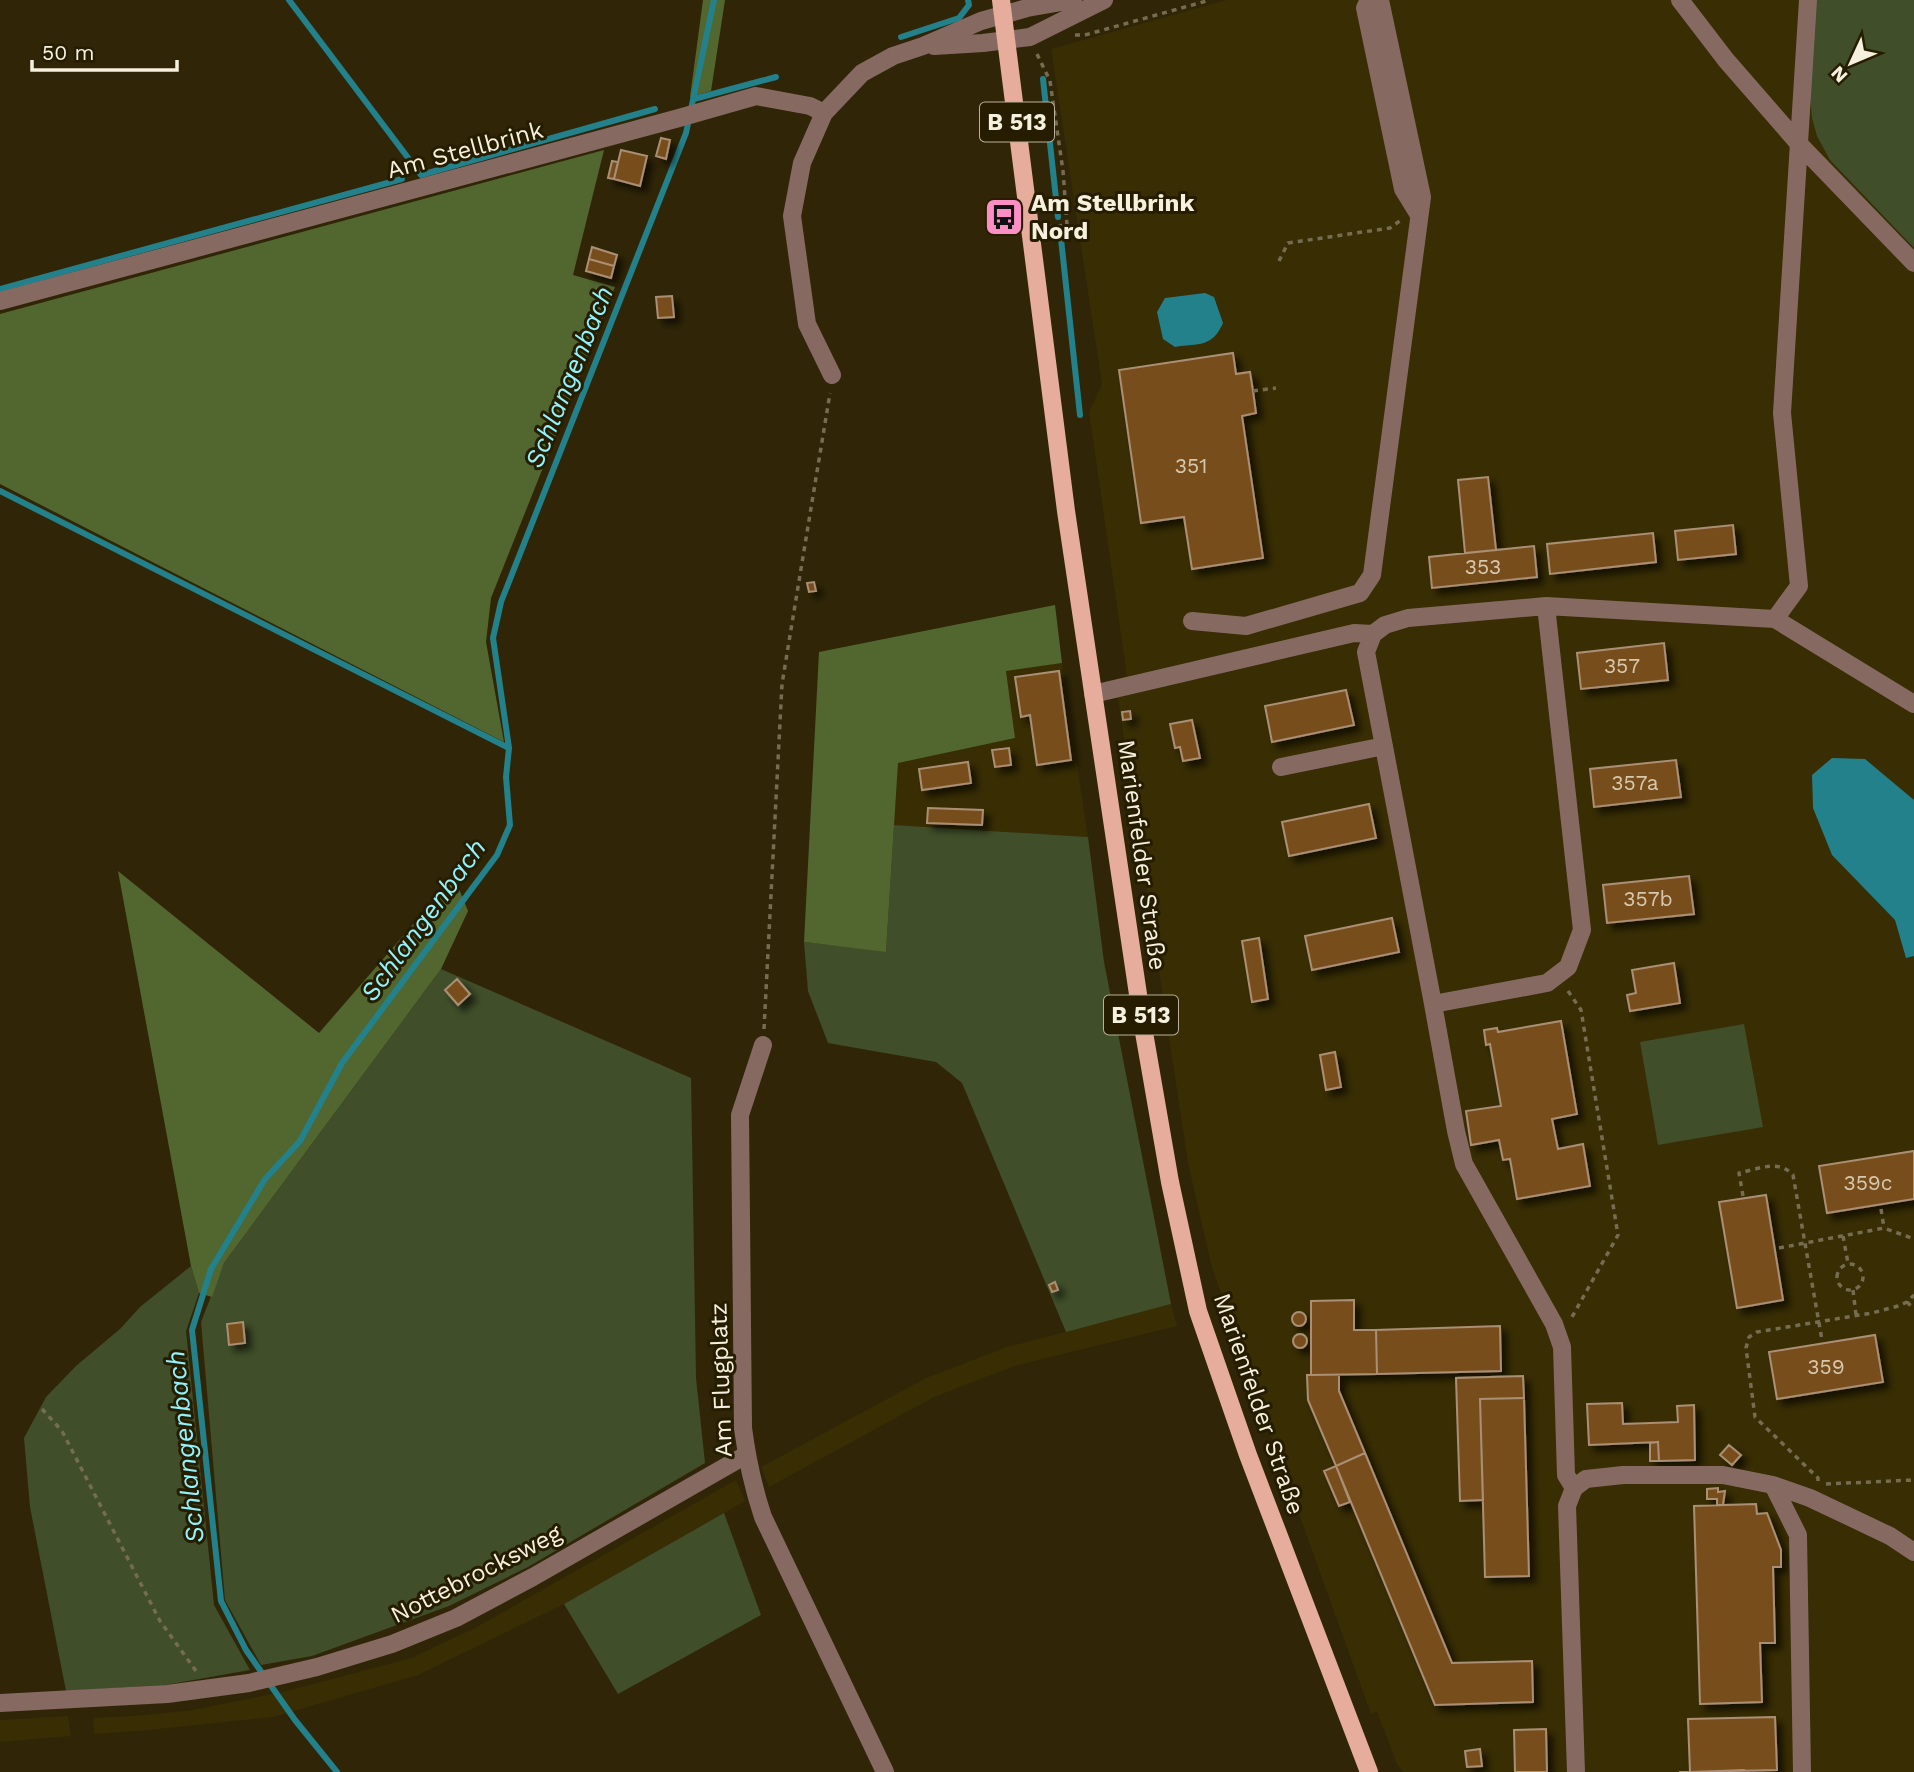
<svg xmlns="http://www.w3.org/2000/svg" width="1914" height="1772" viewBox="0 0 1914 1772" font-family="'Work Sans',sans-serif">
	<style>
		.built { fill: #382d03 }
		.green { fill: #404e29 }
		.forest { fill: #52672f }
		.water { fill: #23818b }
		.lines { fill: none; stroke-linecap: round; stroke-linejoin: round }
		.stream { stroke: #23818b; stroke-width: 6 }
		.building { fill: #784e1e; stroke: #aa8f75; stroke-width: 2; filter: url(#shadow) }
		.path { stroke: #756c51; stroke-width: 3.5; stroke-dasharray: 5 5; stroke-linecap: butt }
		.minor { stroke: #866a62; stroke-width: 18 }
		.major { stroke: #e6ac9c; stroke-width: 18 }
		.labels { text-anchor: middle; stroke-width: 6; stroke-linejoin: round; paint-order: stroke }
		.number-label { font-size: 21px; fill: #d6c8ae }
		.shield { fill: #261d00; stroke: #b8b19b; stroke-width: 2 }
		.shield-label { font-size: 23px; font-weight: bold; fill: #f6f0de }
		.street-label { font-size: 24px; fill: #f6f0de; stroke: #261d00 }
		.poi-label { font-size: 24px; font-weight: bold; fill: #f6f0de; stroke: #261d00; text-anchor: start }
		.water-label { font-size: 26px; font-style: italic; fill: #92f2fd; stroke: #261d00 }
	</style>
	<defs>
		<filter id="shadow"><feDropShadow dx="6" dy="6" stdDeviation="3.5" flood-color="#0009"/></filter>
	</defs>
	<rect width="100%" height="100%" fill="#302607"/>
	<!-- built -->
	<path class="built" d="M1227,0H1914V1772H1403L1397,1764L1377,1712L1371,1714L1269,1431L1211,1264L1188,1163L1115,679L1127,676L1089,412L1102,384L1051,49Z
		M1062,663L1088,837L894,825L898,762L1015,738L1006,670Z
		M1171,1304L1177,1326L1014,1366L934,1397L769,1487L761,1467L926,1378L1007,1347Z
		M736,1480L745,1501L564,1604L418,1675L273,1717L148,1730L94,1734L93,1718L147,1715L193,1710L287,1691L411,1658L475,1628Z
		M68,1716L71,1736L0,1742V1720Z"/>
	<!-- green -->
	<path class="green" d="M1816,0H1914V248L1830,160L1817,136L1812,118L1810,97Z
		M894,825L1088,837L1104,962L1171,1304L1066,1332L962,1083L936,1062L828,1043L808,991L804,942L886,951Z
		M441,969L691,1078L696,1378L705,1463L528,1567L449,1606L312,1656L261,1665L225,1600L201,1322L224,1263Z
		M1744,1024L1763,1127L1658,1145L1640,1042Z
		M191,1266L199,1293L186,1331L214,1605L250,1670L165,1685L66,1691L30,1507L24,1438L46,1397L76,1366L120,1329L140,1307Z
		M724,1513L761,1615L618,1694L564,1604Z"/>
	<!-- forest -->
	<path class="forest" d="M703,0H725L711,91L690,97Z
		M604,150L573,275L615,287L491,598L486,642L504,742L0,484V314Z
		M1055,605L1062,663L1006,671L1015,738L898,763L886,952L804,942L819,652Z
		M118,871L319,1033L454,877L468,911L441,969L224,1263L212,1297L199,1293L191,1266Z"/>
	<!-- water -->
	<path class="water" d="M1205,293L1214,297L1223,323C1212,348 1199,343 1175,347L1163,339L1157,312L1165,298Z
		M1832,758L1865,759L1914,800V956L1906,958L1895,920L1832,855L1813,808L1812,775Z"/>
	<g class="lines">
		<!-- stream -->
		<path class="stream" d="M289,0L421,175L655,109
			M901,37L959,18L969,5L968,0
			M1043,79L1058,217
			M694,99L776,77
			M1061,239L1080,415
			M0,289L402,179
			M0,491L509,748
			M337,1772L295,1720L246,1650L221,1601L192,1330L211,1269L265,1179L300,1141L342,1063L497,855L510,825L506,777L509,748L493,638L501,602L686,133L714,0"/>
	</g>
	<!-- building -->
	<path class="building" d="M661,138L670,140L666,159L656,156Z
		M621,150L647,156L640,186L614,179Z
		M612,161L618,162L614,179L608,178Z
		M592,247L617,255L614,266L589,259Z
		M589,259L614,266L611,278L586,271Z
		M672,296L674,317L658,318L656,297Z
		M1233,353L1236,374L1250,372L1253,391L1256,413L1242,416L1263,558L1192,569L1184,517L1141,523L1119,370Z
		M1488,477L1496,550L1465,553L1458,480Z
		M1733,525L1736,554L1678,560L1675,531Z
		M1653,533L1656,562L1550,574L1547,544Z
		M1534,546L1537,577L1432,588L1429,557Z
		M814,582L816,591L809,592L807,583Z
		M1664,643L1668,680L1581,689L1577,653Z
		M1059,671L1071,760L1037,765L1030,715L1021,717L1015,677Z
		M1346,690L1354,725L1272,742L1265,706Z
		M1130,711L1131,719L1123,720L1122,712Z
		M1192,720L1200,758L1183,761L1180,747L1175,748L1170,724Z
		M1009,748L1011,765L995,767L992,750Z
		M1676,760L1681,797L1594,807L1590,769Z
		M968,762L971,783L922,790L919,769Z
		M1369,804L1376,838L1289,856L1282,822Z
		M928,808L983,810L982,825L927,823Z
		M1689,876L1694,914L1607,923L1603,885Z
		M1392,918L1399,952L1312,970L1305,936Z
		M1259,938L1268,999L1252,1002L1242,941Z
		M1674,963L1680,1003L1630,1011L1627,995L1636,993L1632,970Z
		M457,979L470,994L458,1005L445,990Z
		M1561,1021L1577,1114L1552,1119L1558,1149L1583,1144L1590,1186L1517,1199L1510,1159L1503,1160L1499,1140L1471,1145L1466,1111L1501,1106L1490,1044L1486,1045L1484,1030L1497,1028L1498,1032Z
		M1335,1052L1341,1087L1326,1090L1320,1055Z
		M1914,1151V1199L1827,1213L1819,1166Z
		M1766,1195L1783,1300L1737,1308L1719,1202Z
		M1055,1282L1058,1290L1052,1292L1049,1285Z
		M1354,1300V1330H1376L1377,1374L1311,1375V1301Z
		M1292 1319a7 7 0 1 1 14 0a7 7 0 1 1-14 0Z
		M243,1322L245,1343L229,1345L227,1324Z
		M1500,1326L1501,1371L1377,1374L1376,1330Z
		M1293 1341a7 7 0 1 1 14 0a7 7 0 1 1-14 0Z
		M1875,1335L1883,1382L1777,1399L1769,1352Z
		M1307,1375H1339V1391L1365,1453L1336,1466L1308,1400Z
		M1523,1376L1524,1398L1480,1399L1483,1500L1460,1501L1456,1378Z
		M1524,1398L1529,1576L1485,1577L1480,1399Z
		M1622,1403L1623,1424L1678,1422L1677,1406L1694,1405L1695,1460L1659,1461L1658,1442L1589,1445L1587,1404Z
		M1658,1442L1659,1461H1650V1443Z
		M1729,1445L1741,1455L1732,1465L1720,1455Z
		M1365,1453L1452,1663L1532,1661L1533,1702L1435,1705L1336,1466Z
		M1336,1466L1350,1502L1339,1506L1324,1471Z
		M1718,1488V1492L1725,1491L1723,1505H1717V1499H1707V1489Z
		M1756,1504L1757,1514L1767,1513L1781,1550V1567H1773L1775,1643H1760L1762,1702L1700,1704L1694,1506Z
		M1775,1717L1777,1770L1690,1772L1688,1719Z
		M1546,1729L1547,1772H1515L1514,1730Z
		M1480,1749L1482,1766L1467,1767L1465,1751Z
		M1744,1770V1772H1679H1690Z"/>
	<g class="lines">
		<!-- path -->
		<path class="path" d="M1075,35H1085L1210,0
			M1037,54L1050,81L1063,171L1067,225L1046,227
			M1279,261L1288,243L1390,228L1401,220
			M1253,391L1276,388
			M1568,991L1581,1010L1618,1235L1572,1317
			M764,1029L782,684L830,393
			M1743,1196L1739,1173C1758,1169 1779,1159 1793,1175L1822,1340
			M1881,1209L1884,1228
			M1843,1236L1848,1263
			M1779,1248L1884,1228L1914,1239
			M1837 1277a13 13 0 1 1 26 0a13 13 0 1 1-26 0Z
			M1853,1290L1856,1315
			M1907,1302L1914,1309
			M42,1409L62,1431L160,1621L196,1671
			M1818,1481V1478L1755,1417L1746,1348L1749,1337L1757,1332L1872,1313L1898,1306L1907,1302L1914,1295
			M1826,1484L1914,1480"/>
		<!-- minor -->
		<path class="minor" d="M1369,0L1365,8L1403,189L1419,215
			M1680,0L1726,60L1800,145L1914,263
			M934,46L983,43L1030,37L1104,0
			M0,301L679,118L756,96L810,106L824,113
			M832,375L807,324L792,216L802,163L824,113L862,73L893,56L923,46L981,21L1027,8L1073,0
			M1775,619L1799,586L1782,413L1808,0
			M1192,621L1246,626L1360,593L1372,575L1422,197L1380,0
			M1093,694L1354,633L1373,634
			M1281,767L1384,746
			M1433,1004L1547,983L1568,967L1582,930L1546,606
			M763,1045L740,1115L743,1428C747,1459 753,1487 763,1517L885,1772
			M1773,1485L1798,1535L1802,1772
			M1574,1488L1566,1475L1562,1347L1554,1324L1464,1164L1456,1131L1433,1004L1366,652L1373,634L1385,625L1408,618L1546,606L1775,619L1914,704
			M0,1703L167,1694L249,1683L317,1667L392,1644L456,1618L533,1577L746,1455
			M1576,1772L1567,1506L1574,1488L1586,1479L1623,1475H1723L1773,1485L1810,1498L1890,1536L1914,1552"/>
		<!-- major -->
		<path class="major" d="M1001,0L1066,511L1142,1021L1170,1182L1198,1311L1248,1455L1369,1772"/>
	</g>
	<!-- icons -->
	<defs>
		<g id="bus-square" transform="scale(2.0125)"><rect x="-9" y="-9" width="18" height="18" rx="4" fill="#fb8fc4" stroke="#261d00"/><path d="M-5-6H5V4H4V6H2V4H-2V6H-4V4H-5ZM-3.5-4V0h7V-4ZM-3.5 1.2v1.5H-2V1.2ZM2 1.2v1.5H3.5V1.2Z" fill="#111"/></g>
	</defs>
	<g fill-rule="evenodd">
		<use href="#bus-square" x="1004" y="217"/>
	</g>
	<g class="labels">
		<!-- number labels -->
		<g class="number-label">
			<text x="1191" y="473">351</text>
			<text x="1483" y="574">353</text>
			<text x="1622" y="673">357</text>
			<text x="1635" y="790">357a</text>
			<text x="1648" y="906">357b</text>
			<text x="1868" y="1190">359c</text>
			<text x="1826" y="1374">359</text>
		</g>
		<!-- shield labels -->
		<g class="shield">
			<rect x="980" y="102.5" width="74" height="39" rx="5"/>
			<rect x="1104" y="995.5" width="74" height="39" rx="5"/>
		</g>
		<g class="shield-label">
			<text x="1017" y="130">B 513</text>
			<text x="1141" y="1023">B 513</text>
		</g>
		<!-- street labels -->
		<g class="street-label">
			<text transform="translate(465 150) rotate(-15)" y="8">Am Stellbrink</text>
			<text transform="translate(1142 855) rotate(82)" y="8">Marienfelder Straße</text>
			<text transform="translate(721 1380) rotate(-92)" y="8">Am Flugplatz</text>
			<text transform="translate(1259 1404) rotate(71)" y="8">Marienfelder Straße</text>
			<text transform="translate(476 1574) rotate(-27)" y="8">Nottebrocksweg</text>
		</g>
		<!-- poi labels -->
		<g class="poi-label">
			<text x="1031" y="211">Am Stellbrink<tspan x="1031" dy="28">Nord</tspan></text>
		</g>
		<!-- water labels -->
		<g class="water-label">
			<text transform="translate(569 377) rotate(-68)" y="9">Schlangenbach</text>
			<text transform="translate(423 920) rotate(-54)" y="9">Schlangenbach</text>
			<text transform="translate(185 1447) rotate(-96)" y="9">Schlangenbach</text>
		</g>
	</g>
	<!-- north arrow -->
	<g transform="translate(1851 63) rotate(226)" stroke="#261d00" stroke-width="5" paint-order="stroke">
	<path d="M0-5L12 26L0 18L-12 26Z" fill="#f6f0de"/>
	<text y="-10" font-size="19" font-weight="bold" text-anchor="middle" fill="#f6f0de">N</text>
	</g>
	<!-- scale -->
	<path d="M32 60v10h145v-10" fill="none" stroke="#f6f0de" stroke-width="3.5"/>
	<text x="42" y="60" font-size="21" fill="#f6f0de" stroke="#261d00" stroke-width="5" paint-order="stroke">50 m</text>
</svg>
